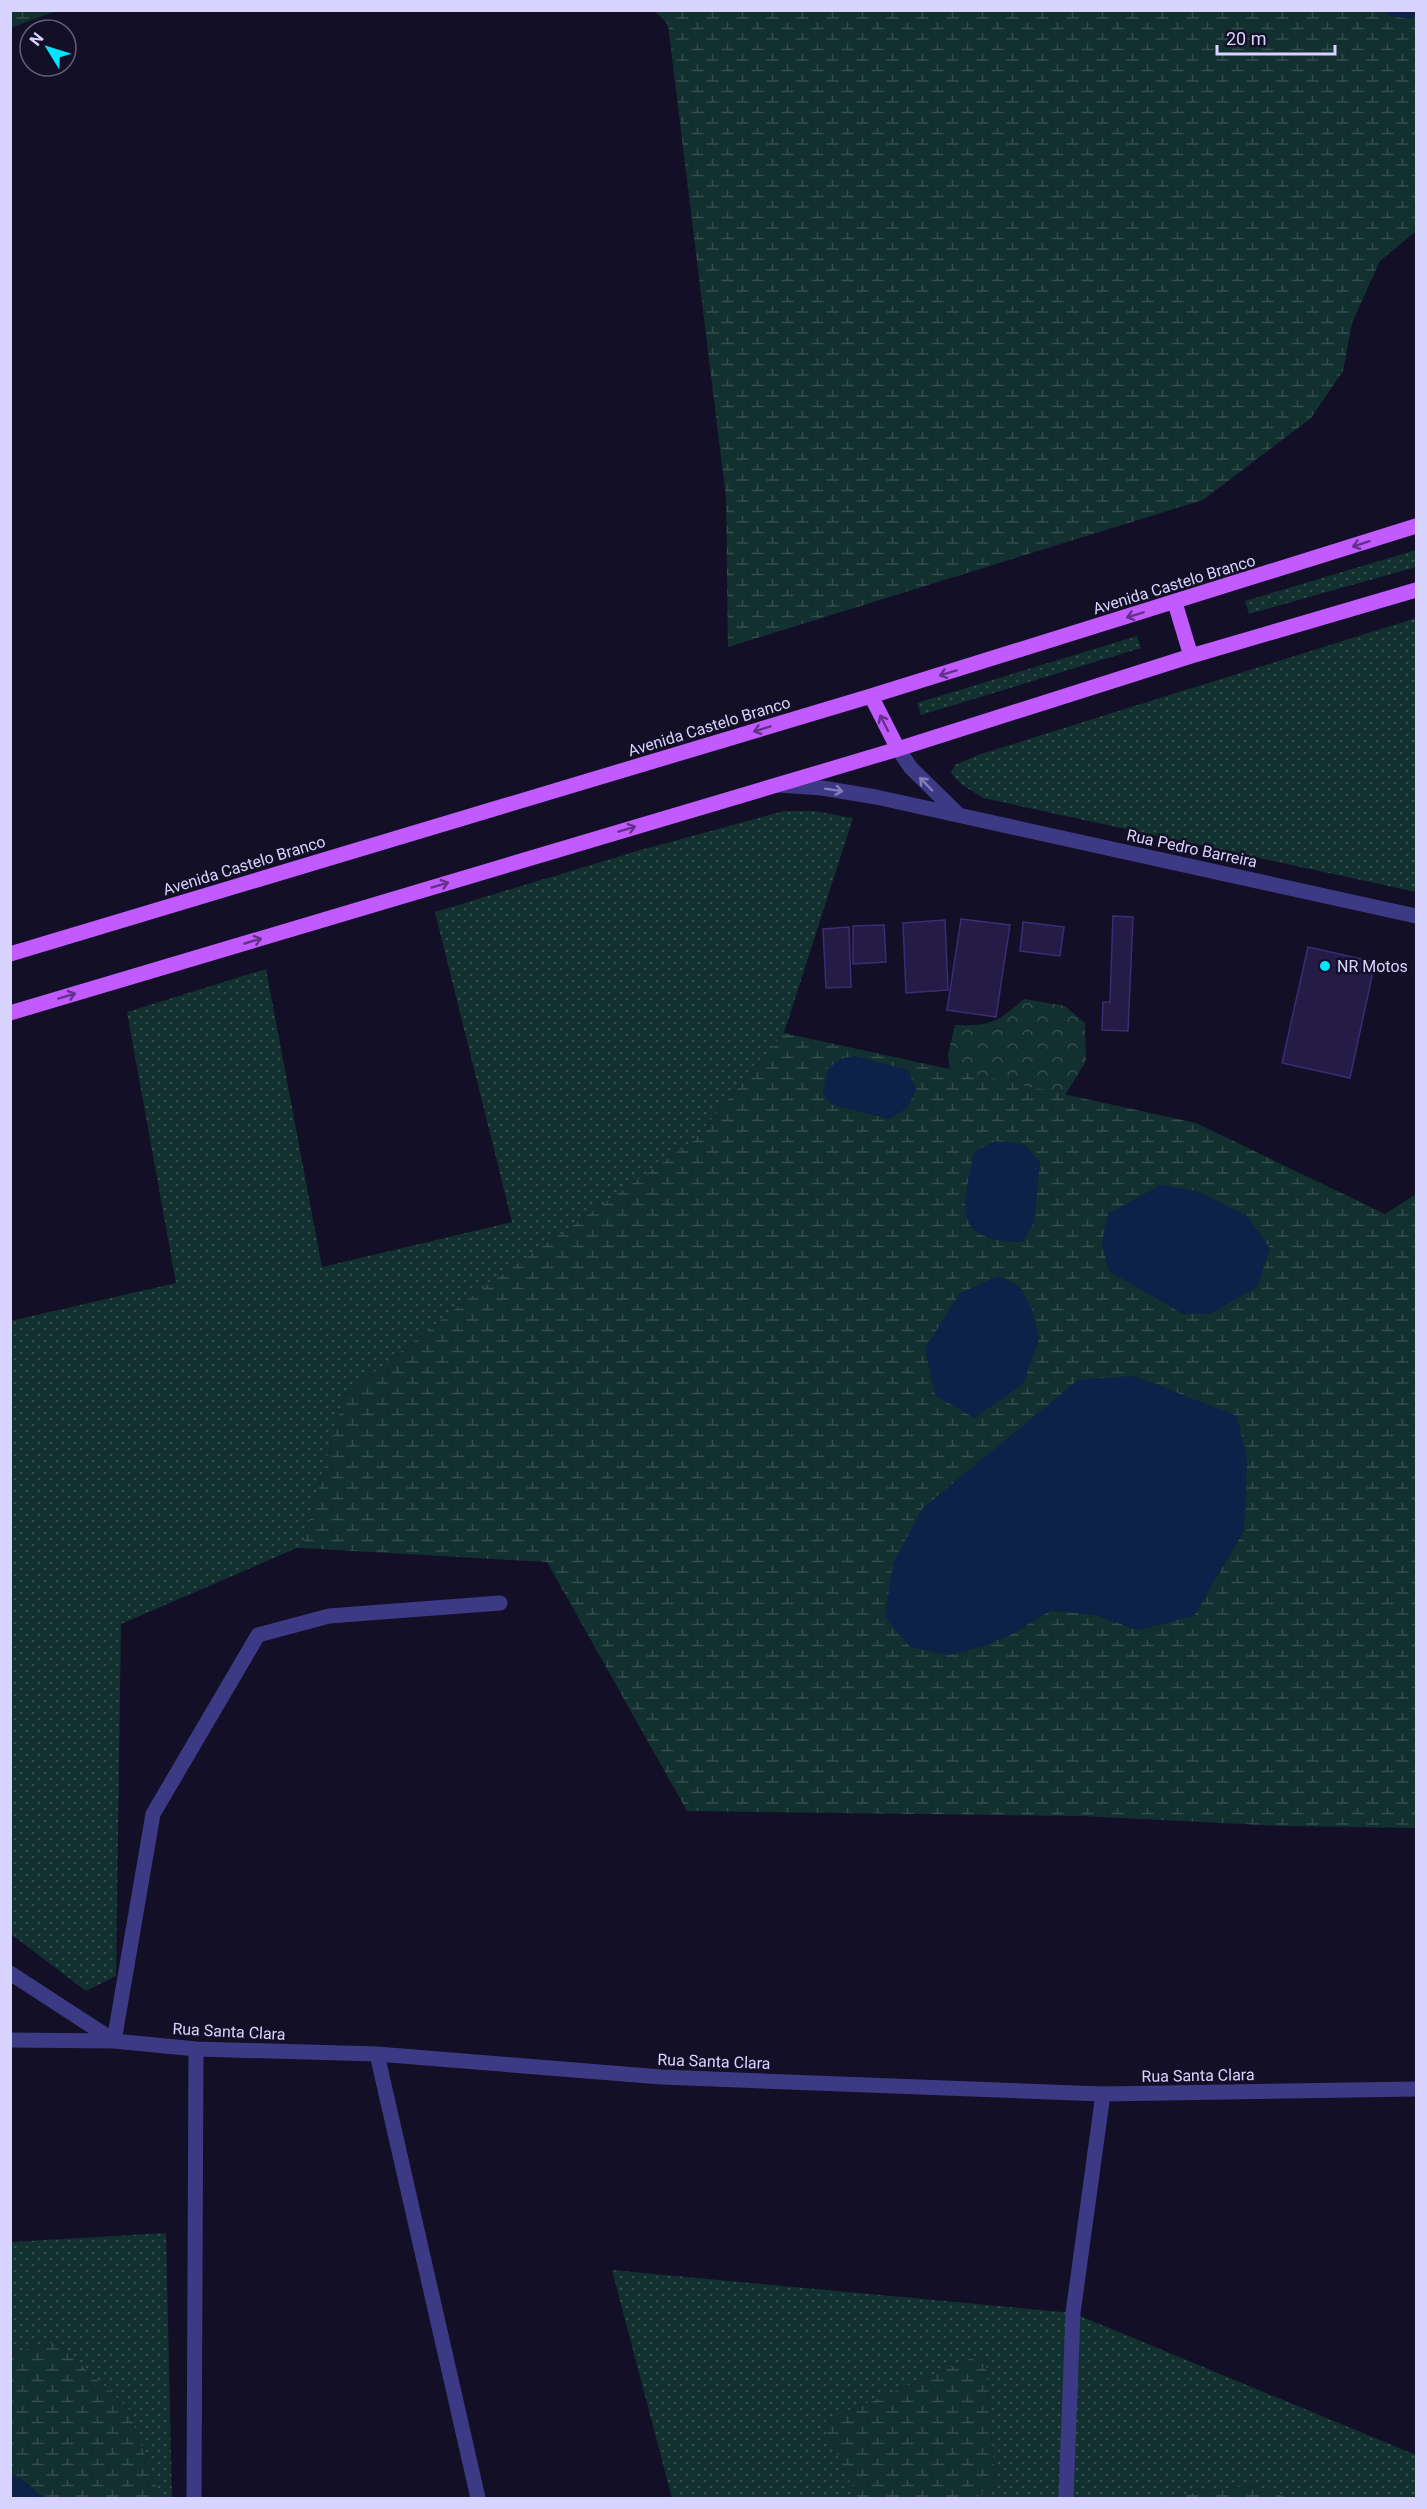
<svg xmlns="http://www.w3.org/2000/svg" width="1427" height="2509" viewBox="0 0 1427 2509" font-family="Roboto,sans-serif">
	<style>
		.grass { fill: url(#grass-dots) }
		.forest { fill: url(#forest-crowns) }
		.wetland { fill: url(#wetland-marsh); fill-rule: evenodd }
		.water { fill: #0c2248 }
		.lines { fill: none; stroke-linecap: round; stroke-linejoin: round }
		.stream { stroke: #0c2248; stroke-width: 12 }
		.building { fill: #241b47; stroke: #3b2d73; stroke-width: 1.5 }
		.minor { stroke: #3d3a85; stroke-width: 15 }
		.tertiary { stroke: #3d3a85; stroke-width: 15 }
		.primary { stroke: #c25bff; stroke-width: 15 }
		.oneway { stroke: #623188 }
		.oneway2 { stroke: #837fbc }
		.poi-dot { fill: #00e5ff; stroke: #130f26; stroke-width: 2 }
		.labels { text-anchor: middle; stroke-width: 5; stroke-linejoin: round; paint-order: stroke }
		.street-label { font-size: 16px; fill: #d9d4ff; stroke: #130f26 }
		.poi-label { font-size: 16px; fill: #d9d4ff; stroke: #130f26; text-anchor: start }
	</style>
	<defs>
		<pattern id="grass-dots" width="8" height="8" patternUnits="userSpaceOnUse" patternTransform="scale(1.5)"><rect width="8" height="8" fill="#12302f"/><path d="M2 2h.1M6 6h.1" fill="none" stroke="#344d4e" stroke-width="1.8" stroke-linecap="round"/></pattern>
		<pattern id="forest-crowns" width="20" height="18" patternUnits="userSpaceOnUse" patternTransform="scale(1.5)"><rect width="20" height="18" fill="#12302f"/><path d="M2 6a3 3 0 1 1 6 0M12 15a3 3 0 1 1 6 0" fill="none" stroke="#344d4e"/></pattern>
		<pattern id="wetland-marsh" width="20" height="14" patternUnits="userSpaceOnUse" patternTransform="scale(1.5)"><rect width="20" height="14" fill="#12302f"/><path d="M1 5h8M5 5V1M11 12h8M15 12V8" fill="none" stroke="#344d4e"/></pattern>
	</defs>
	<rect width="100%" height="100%" fill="#130f26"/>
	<!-- grass -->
	<path class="grass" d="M1416,550V567L1249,614L1245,601Z
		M1416,618V892L983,798L961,784L951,773L955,765L978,755Z
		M1137,636L1141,648L921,715L917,703Z
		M784,811H814L853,818L784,1033L693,1141L477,1292L344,1396L302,1548H297L121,1624L116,1976L86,1991L11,1934L10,1321L176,1283L127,1012L266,969L322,1267L512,1222L435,912L637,851Z
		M166,2233L172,2498H160L128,2408L56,2342L11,2353V2242Z
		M612,2270L1073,2313L1416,2455V2498H1288L1254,2485L1155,2498H976L995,2481L985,2352L822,2423L858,2498H672Z"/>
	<!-- forest -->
	<path class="forest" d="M1024,999L1065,1006L1085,1023L1086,1061L1064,1097L952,1092L948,1054L955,1025C992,1026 996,1023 1024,999Z"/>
	<!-- wetland -->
	<path class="wetland" d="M11,10H56V11L11,28Z
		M655,11H1416V231L1380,261L1352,323L1343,371L1311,418L1203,500L728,647L726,498L668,25Z
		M784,1033L1196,1123L1385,1214L1416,1194V1828L1282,1826L1081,1816L687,1811L547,1562L302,1548L344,1396L477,1292L693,1141ZM1134,1376L1177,1393L1244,1530L1219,1573L1138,1630L1096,1615L1051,1610L1012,1634L980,1647Z
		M56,2342L128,2408L160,2498H43L21,2479L11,2476V2353Z
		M985,2352L995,2481L976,2498H858L822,2423Z
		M1255,2485L1288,2498H1155Z"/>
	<!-- water -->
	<path class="water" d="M855,1056L908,1070L916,1089L908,1107L889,1119L830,1104L823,1092L828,1068L842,1058Z
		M995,1141L1024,1144L1040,1163L1034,1222L1023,1242C949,1241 963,1207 974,1152Z
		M1161,1185L1197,1191L1247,1216L1270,1248L1257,1287L1209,1314H1183L1109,1271L1102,1243L1108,1214Z
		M999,1276L1020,1287L1032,1310L1039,1339L1023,1384L974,1418L935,1395L925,1348L960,1293Z
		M1134,1376L1237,1416L1247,1461L1244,1530L1194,1616L1138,1630L1096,1615L1051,1610L1012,1634L980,1647L949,1655L910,1647L885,1617L893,1563L923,1508L1078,1380Z
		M11,2476L21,2479L43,2498H11Z"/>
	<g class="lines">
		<!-- stream -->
		<path class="stream" d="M1391,10L1410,13"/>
	</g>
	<!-- building -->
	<path class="building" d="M1113,916L1133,917L1128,1031L1102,1030L1103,1002H1110Z
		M961,919L1010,925L996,1017L947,1010Z
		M945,920L948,990L906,993L903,923Z
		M1023,922L1064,927L1060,956L1020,951Z
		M884,925L886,962L853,964V926Z
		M849,927L851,987L826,988L823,929Z
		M1308,947L1375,962L1350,1078L1282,1063Z"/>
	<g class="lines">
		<!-- minor -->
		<path class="minor" d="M10,1973L113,2040
			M10,2040L114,2041L196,2049L377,2054L661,2077L1103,2094L1416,2089
			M114,2041L153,1814L258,1635L329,1616L500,1603
			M377,2054L478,2498
			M194,2498L196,2049
			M1066,2498L1073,2313L1103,2094"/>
		<!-- tertiary -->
		<path class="tertiary" d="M898,749L911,768L957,813
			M779,785L822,788L876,797L1416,916"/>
		<!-- primary -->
		<path class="primary" d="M1175,603L1191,656
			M871,696L898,749
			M10,954L871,696L1416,526
			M10,1013L898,749L1191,656L1416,590"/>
	</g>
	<!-- one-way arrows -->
	<defs><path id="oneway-shaft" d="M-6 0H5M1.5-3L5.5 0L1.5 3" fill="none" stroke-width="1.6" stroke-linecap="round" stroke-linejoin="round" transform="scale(1.5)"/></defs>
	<g class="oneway">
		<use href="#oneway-shaft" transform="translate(1361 544) rotate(162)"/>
		<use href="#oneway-shaft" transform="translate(1135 615) rotate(163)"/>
		<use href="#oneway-shaft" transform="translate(948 673) rotate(163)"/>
		<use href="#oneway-shaft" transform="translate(884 723) rotate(-117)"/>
		<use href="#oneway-shaft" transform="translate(762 729) rotate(163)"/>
		<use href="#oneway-shaft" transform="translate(627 829) rotate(-17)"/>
		<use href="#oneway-shaft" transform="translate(440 885) rotate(-17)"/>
		<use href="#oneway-shaft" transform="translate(253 941) rotate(-17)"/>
		<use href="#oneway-shaft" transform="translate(67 996) rotate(-17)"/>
	</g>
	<g class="oneway2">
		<use href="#oneway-shaft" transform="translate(926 784) rotate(-134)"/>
		<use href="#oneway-shaft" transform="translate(834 790) rotate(9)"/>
	</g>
	<!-- markers -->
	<circle class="poi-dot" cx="1325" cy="966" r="6"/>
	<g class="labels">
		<!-- street labels -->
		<g class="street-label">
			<text transform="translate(1174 584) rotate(-17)" y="6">Avenida Castelo Branco</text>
			<text transform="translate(709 726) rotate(-17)" y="6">Avenida Castelo Branco</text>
			<text transform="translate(1192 848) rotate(12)" y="6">Rua Pedro Barreira</text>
			<text transform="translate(244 865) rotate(-17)" y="6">Avenida Castelo Branco</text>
			<text transform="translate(229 2031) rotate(3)" y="6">Rua Santa Clara</text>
			<text transform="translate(714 2061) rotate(2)" y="6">Rua Santa Clara</text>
			<text transform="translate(1198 2075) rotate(-1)" y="6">Rua Santa Clara</text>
		</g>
		<!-- poi labels -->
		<g class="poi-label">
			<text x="1337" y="972">NR Motos</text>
		</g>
	</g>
	<!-- border -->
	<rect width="1427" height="2509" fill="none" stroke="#d9d4ff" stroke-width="24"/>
	<!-- north arrow -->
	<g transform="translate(48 48) rotate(308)"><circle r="28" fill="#130f26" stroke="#625e7d" stroke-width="1.5"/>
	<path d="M0-4.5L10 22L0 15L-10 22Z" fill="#00e5ff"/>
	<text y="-9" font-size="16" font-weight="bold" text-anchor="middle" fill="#d9d4ff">N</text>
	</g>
	<!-- scale -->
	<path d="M1217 45v9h118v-9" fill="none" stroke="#d9d4ff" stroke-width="3"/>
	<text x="1226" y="45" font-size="18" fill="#d9d4ff" stroke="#130f26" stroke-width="4.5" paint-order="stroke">20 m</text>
</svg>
